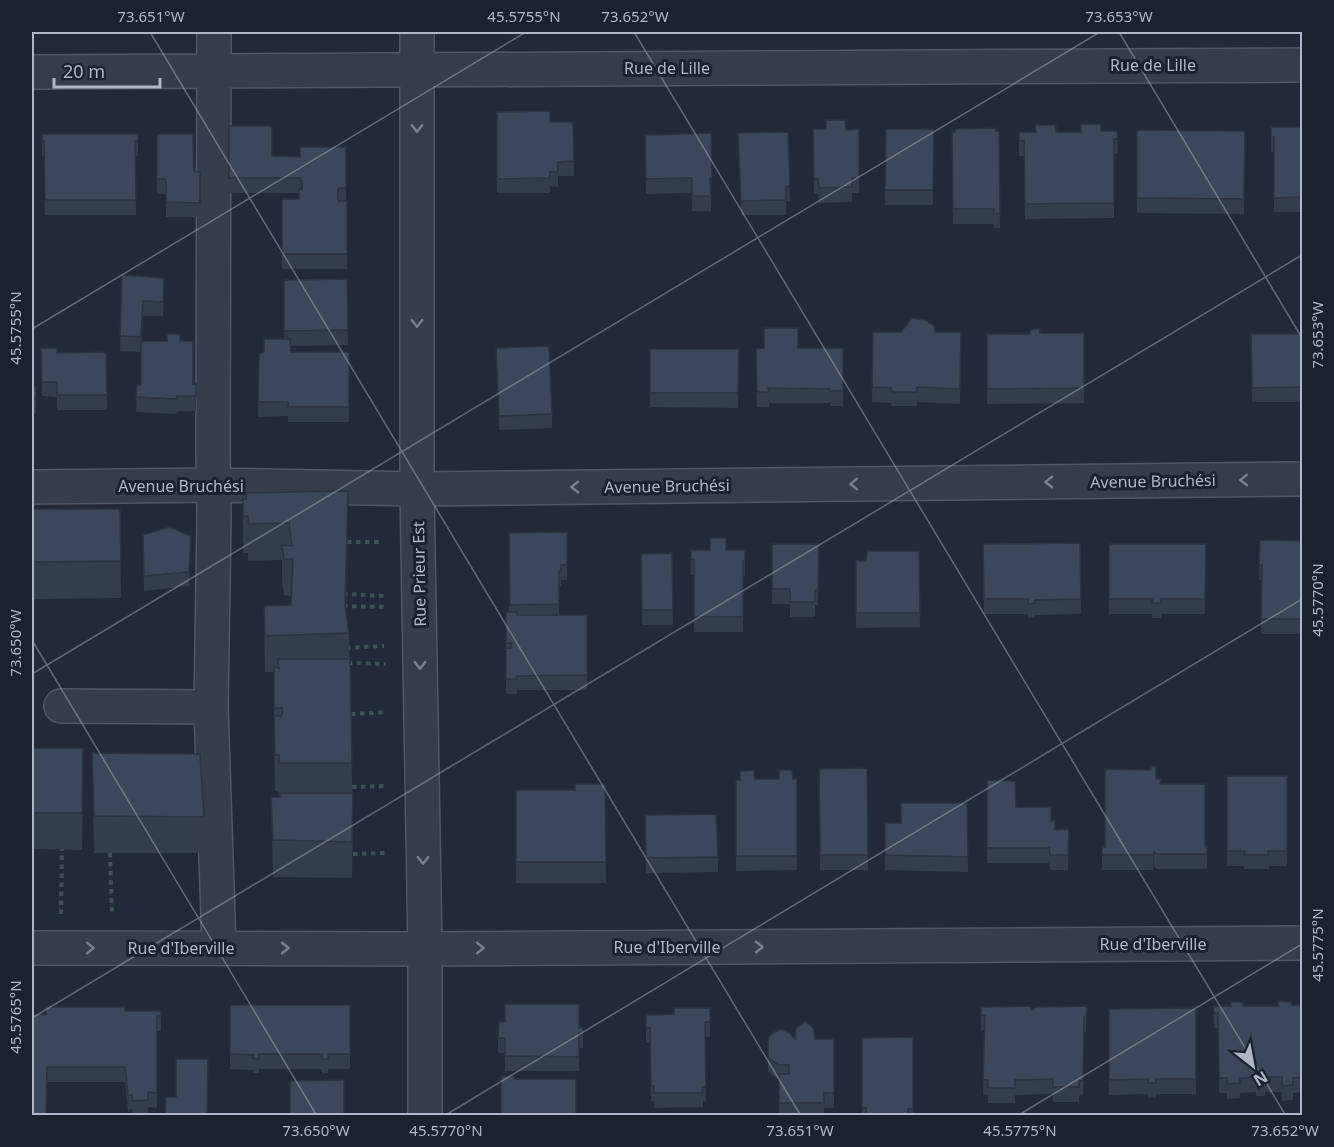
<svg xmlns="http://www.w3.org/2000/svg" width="1334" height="1147" viewBox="0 0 1334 1147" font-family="'Noto Sans',sans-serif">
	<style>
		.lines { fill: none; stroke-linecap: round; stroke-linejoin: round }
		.minor-casing { stroke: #4f5665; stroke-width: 36 }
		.path { stroke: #3e5256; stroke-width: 4; stroke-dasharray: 4.5 4.5; stroke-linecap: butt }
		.minor { stroke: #353c4b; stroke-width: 33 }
		.wall { fill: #343d4e }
		.shaded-wall { fill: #2b3240 }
		.building { fill: #3d475b; stroke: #2b3240; stroke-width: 1.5 }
		.oneway { stroke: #787f8f }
		.ticks { fill: none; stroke: #afb6c7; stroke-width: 1.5; stroke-opacity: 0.45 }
		.labels { text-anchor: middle; stroke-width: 6; stroke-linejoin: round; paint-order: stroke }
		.street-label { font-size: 16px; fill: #afb6c7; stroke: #1a212f }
		.neatline { fill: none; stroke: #afb6c7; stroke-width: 2 }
		.ticks-label { font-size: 15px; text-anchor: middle; fill: #afb6c7 }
	</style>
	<rect width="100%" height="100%" fill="#21293b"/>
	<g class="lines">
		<!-- minor casing -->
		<g class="minor-casing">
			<path id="minor" d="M214,32L213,451L214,518L211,707L219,947
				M417,32V489L425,949V1116
				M32,72L1302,65
				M32,487L213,485L417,489L1302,479
				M61,706L211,707
				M32,948L425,949L1302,943"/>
		</g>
		<!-- path -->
		<path class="path" d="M347,542H382
			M345,592V594L384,596
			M345,608V606L384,607
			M346,648L384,646
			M348,663L386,664
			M351,714L386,712
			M352,787L387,786
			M110,853L112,913
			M353,854L389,853
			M61,914L62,849"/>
		<!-- minor -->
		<use href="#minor" class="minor"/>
	</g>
	<!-- wall -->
	<path class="wall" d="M497,112L550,122H573L574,176H558V187L550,186V193H497Z
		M229,126L272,156L346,188L347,269H282V199H299V193H229Z
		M1271,127H1302V212H1274V152H1271Z
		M813,129H859V193H852V202L819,203L818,194H814Z
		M886,129H934L933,205H885Z
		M1137,130L1245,131L1244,214L1137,213Z
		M995,131H999L1000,228H994V224H953L952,132Z
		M1117,131L1118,154H1114V218L1025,219L1024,156H1019V132H1056Z
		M788,132L790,201H786V215H741L738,133Z
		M42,134H138V156H135L136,215H45L44,156H42Z
		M157,134L194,172H200V217H166V194H157Z
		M645,135L712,192L711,193V211H692V193L646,194Z
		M122,275L164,292L163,316H143L142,341H180L193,384H196V411H177L176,414L136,412L137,385H141V352L120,351Z
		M347,279L348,345L290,346L291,352H349V422H288V416L258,417L259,354L284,339V280Z
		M873,332H961L960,404L917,402V406H892L891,403L872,402Z
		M1084,333V403L987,404V334Z
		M1251,334H1302V402H1252Z
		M41,348L57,353L106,352L107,410H57V397L42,396Z
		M496,348L552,414V428L499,430Z
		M843,348V406H830V403H769V407H757L756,349Z
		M739,349L738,408L650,407V393Z
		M32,368V386L36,387V413H32Z
		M243,499L348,528L346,610L349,633L353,829L352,878L273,877L271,797H279V792L275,791L274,744V672H265L264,606L291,605V596L284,595L282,582V560L248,561V553H243Z
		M32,509H120L121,598L32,599Z
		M567,532V580H561V586H559V615H587V690H517V694H506V612H509V533Z
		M143,535L191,551L189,586L144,591Z
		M1260,540L1302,541V634H1261L1262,580H1259Z
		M1080,543L1081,614L1035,615V618H1028V614H984L983,544Z
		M772,544H819L818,605H815V617H790V604H772Z
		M1109,544H1206L1205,614H1161V618H1152V614H1109Z
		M691,550H745V576H743V632H694V575H691Z
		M919,551L920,627L856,628V561H866Z
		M672,553L673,625H642L641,554Z
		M32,748L83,784L82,850L32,849Z
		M92,753L204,817V853H94Z
		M867,768L868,870H820L819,769Z
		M1227,776H1287V866H1269V869H1244V866H1227Z
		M755,779H797V870L736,871V780Z
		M1156,779L1205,847H1207V869H1156L1154,867L1153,870H1102V847H1105Z
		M987,780L1016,807L1051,821L1055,830L1069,829L1068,870H1050L1049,863H987Z
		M605,784L606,883H516V790H575Z
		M967,803L968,872L885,870V823H901Z
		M645,815L718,857V872L646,873Z
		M230,1005H350V1069H328V1073L322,1074V1069H259V1073H253V1070L230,1069Z
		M1302,1005V1092L1293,1093V1100L1282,1101V1092H1265V1096H1256V1092L1240,1093V1098L1227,1099V1093H1219L1218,1028H1214L1213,1006Z
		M1087,1006L1086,1032H1084L1083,1095L1079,1096V1102H1053V1094L1015,1095V1103H988V1095H983L984,1030H981V1007L1032,1010Z
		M710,1008V1037H705L706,1101H703V1107L654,1108V1101H651L650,1043H646V1015L674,1014Z
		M1196,1008V1094H1156V1098H1148V1094L1109,1095V1009Z
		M125,1011H161V1031H157V1108L148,1107V1115H133L132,1109L128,1110L125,1082H47L46,1015Z
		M579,1028H583V1048H579V1071H505V1053H498V1038Z
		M913,1037V1116H862V1038Z
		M768,1038L795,1039H834V1108H824V1116H779V1080L768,1072Z"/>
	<!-- shaded-wall -->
	<path class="shaded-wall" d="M712,177V192L710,193V178Z
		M348,491V528L345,633V605Z
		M191,536V551L189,586V572Z
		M353,793V829L352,878V842Z
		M1154,852V867L1153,870V855Z"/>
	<!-- building -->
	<path class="building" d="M550,111V122H573L574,161L558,162V172H550V178L497,179V112Z
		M826,120H845L846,130L859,129V178H852V187L819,188L818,179H814L813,129H826Z
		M1081,124H1101V131H1117L1118,139H1114V203L1025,204L1024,141H1019V132H1036L1035,125H1056V132H1081Z
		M229,126H272V156L300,157V147H346V188H338V201H347V254H282V199H299V188L302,189L301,178H229Z
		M1271,127H1302V197L1274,198V137H1271Z
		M995,128V131H999L1000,213L994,214V209H953L952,132H955V129Z
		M886,129H934L933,190H885Z
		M1137,130L1245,131L1244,199L1137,198Z
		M788,132L790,186H786V200L741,201L738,133Z
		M711,133L712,177L710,178L711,196H692V178L646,179L645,135Z
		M42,134H138V141H135L136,200H45L44,141L42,142Z
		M157,134H193L194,172H200V203L166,202V179H157Z
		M122,275L164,278L163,302L143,301L141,337L120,336Z
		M347,279L348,330L284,331V280Z
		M912,318L925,320L934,326L935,332H961L960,389L917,387V392H892L891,388L872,387L873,332H901Z
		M764,328H798V348H843V391H830V389L768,388L769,392H757L756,349L764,348Z
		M1035,329H1040V333H1084V388L987,389V334H1030V330Z
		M167,334H180V341H193V384H196V396H177L176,399L136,397L137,385H141V341H167Z
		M1251,334H1302V387L1252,388Z
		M264,339H290L291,352H349V407H288V402H258L259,354L264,352Z
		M549,346L552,414L499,416L496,348Z
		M41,348H57V353L106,352L107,395H57V382H42Z
		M650,349H739L738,393H650Z
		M32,368V386L36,387V398H32Z
		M348,491L345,605L349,633L265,636L264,606L291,605L293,559H284L282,545L292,546L289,523L248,524V516L243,517V499H246V493Z
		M32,509H120L121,561L32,562Z
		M169,527L191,536L189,572L144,576L143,535Z
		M567,532V565H561V571H559V604L510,605L509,533Z
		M710,538H726V550H745V561H743V617H694V560H691V550H710Z
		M1260,540L1302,541V619H1261L1262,565H1259Z
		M1080,543L1081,599L1035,600V603L1028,604V599H984L983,544Z
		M772,544H819L818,590H815V602H790V589H772Z
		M1109,544H1206L1205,599H1161V603H1152V599H1109Z
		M867,551H919L920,613H856V561H866Z
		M672,553L673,610H642L641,554Z
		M506,612H517V615H587V675L516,676L517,679H506V648H511L512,643H506Z
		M278,659H350L352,763H279V755H275L274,716H281L283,712L282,708H274V667L279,668Z
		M32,748H83L82,813H32Z
		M92,753L200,754L204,817L94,816Z
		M1151,766H1156V779H1161L1160,784H1205V847H1207V854H1156L1154,852L1153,855H1102V847H1105V769L1151,770Z
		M867,768L868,855H820L819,769Z
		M754,770L755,779H779V770H792L793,779H797V856H736V780H740V771Z
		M1227,776H1287V851H1268L1269,855H1244L1245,851H1227Z
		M987,780L1015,781L1016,807H1051V821L1055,820V830L1069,829L1068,855H1050L1049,848H987Z
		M575,784H605L606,862H516V790H575Z
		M279,793H353L352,842L273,840L271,797H280Z
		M901,803H967L968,857L885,855V823H901Z
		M716,814L718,857L646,858L645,815Z
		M1278,1001L1291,1002L1292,1005H1302V1077L1293,1078V1085L1282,1086V1077H1265V1081L1260,1082L1256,1081V1077L1240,1078V1083L1227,1084V1078H1219L1218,1013H1214L1213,1006H1231L1230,1002H1243V1006H1278Z
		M505,1004H579V1028H583V1033H579V1057L505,1056V1038H498L499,1021L505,1022Z
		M230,1005H350V1054H328V1059H322V1054H259V1059L253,1058L254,1055L230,1054Z
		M1032,1006L1031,1010H1033L1035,1007L1087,1006L1086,1017H1084L1083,1080L1079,1081V1087H1053V1079L1015,1080V1088H988V1080H983L985,1016L981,1015V1007Z
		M46,1007H125V1011H161V1016H157V1093L148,1092V1100L133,1101L132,1095H128L125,1067H47L46,1116H32V1014L46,1015Z
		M674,1008H710V1022H705L706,1087H702L703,1093H654V1086H651L650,1028H646V1015L674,1014Z
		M1196,1008V1079H1156V1083H1148V1079L1109,1080V1009Z
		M806,1021L814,1029L815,1039H834V1093H824V1103H779V1074H789V1065H778L768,1057V1038L774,1032L782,1029L790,1033L795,1039L796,1028Z
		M913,1037V1109H908V1116H866V1108H862V1038Z
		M176,1059H208L207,1116H165L166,1097H176Z
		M501,1076H515V1079H576V1116H501Z
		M344,1080V1116H290V1081Z"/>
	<!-- one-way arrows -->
	<defs><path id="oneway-chevron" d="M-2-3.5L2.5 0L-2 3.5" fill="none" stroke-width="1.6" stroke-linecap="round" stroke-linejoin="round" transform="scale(1.5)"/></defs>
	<g class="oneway">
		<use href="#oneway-chevron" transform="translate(417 128) rotate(90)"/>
		<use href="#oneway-chevron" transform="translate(417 323) rotate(90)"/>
		<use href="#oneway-chevron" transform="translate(1244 480) rotate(179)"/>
		<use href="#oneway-chevron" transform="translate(1049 482) rotate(179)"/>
		<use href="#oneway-chevron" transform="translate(854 484) rotate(179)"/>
		<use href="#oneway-chevron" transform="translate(575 487) rotate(179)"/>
		<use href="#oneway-chevron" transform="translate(420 665) rotate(89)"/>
		<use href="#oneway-chevron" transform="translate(423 860) rotate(89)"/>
		<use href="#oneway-chevron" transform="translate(759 947)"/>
		<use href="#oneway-chevron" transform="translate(90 948)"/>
		<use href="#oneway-chevron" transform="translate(285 948)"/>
		<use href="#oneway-chevron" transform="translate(480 948)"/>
	</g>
	<!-- ticks -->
	<path class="ticks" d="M150,32L801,1116M634,32L1286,1116M1119,32L1302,338M32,329L526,32M32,640L317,1116M32,674L1100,32M32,1018L1302,255M444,1116L1302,599M1017,1116L1302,944"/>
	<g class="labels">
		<!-- street labels -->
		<g class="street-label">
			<text x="1153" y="71">Rue de Lille</text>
			<text x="667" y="74">Rue de Lille</text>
			<text transform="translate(1153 481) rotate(-1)" y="6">Avenue Bruchési</text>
			<text x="181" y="492">Avenue Bruchési</text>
			<text transform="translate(667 486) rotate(-1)" y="6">Avenue Bruchési</text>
			<text transform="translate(419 574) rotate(-91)" y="6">Rue Prieur Est</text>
			<text x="1153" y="950">Rue d'Iberville</text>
			<text x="667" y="953">Rue d'Iberville</text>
			<text x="181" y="954">Rue d'Iberville</text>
		</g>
	</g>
	<!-- border -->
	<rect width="1334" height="1147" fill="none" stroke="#1a212f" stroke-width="66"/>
	<!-- north arrow -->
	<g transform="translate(1253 1066) rotate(149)" stroke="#1a212f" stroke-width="4.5" paint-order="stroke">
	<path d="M0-4.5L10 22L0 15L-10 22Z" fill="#afb6c7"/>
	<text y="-9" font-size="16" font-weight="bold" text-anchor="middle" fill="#afb6c7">N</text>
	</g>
	<!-- scale -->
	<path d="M54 78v9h106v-9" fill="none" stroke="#afb6c7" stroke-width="3"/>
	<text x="63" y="78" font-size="18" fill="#afb6c7" stroke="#1a212f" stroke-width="4.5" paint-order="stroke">20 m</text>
	<rect x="33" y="33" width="1268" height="1081" class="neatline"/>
	<g class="ticks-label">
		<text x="151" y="22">73.651°W</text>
		<text x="524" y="22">45.5755°N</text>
		<text x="635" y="22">73.652°W</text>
		<text x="1119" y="22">73.653°W</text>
		<text transform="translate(16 328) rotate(-90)" y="5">45.5755°N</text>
		<text transform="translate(1318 335) rotate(-90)" y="5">73.653°W</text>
		<text transform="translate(1318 600) rotate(-90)" y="5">45.5770°N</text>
		<text transform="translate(16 643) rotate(-90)" y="5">73.650°W</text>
		<text transform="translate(1318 945) rotate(-90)" y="5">45.5775°N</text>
		<text transform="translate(16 1017) rotate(-90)" y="5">45.5765°N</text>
		<text x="316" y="1136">73.650°W</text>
		<text x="446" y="1136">45.5770°N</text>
		<text x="800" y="1136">73.651°W</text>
		<text x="1020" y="1136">45.5775°N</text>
		<text x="1285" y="1136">73.652°W</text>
	</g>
</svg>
